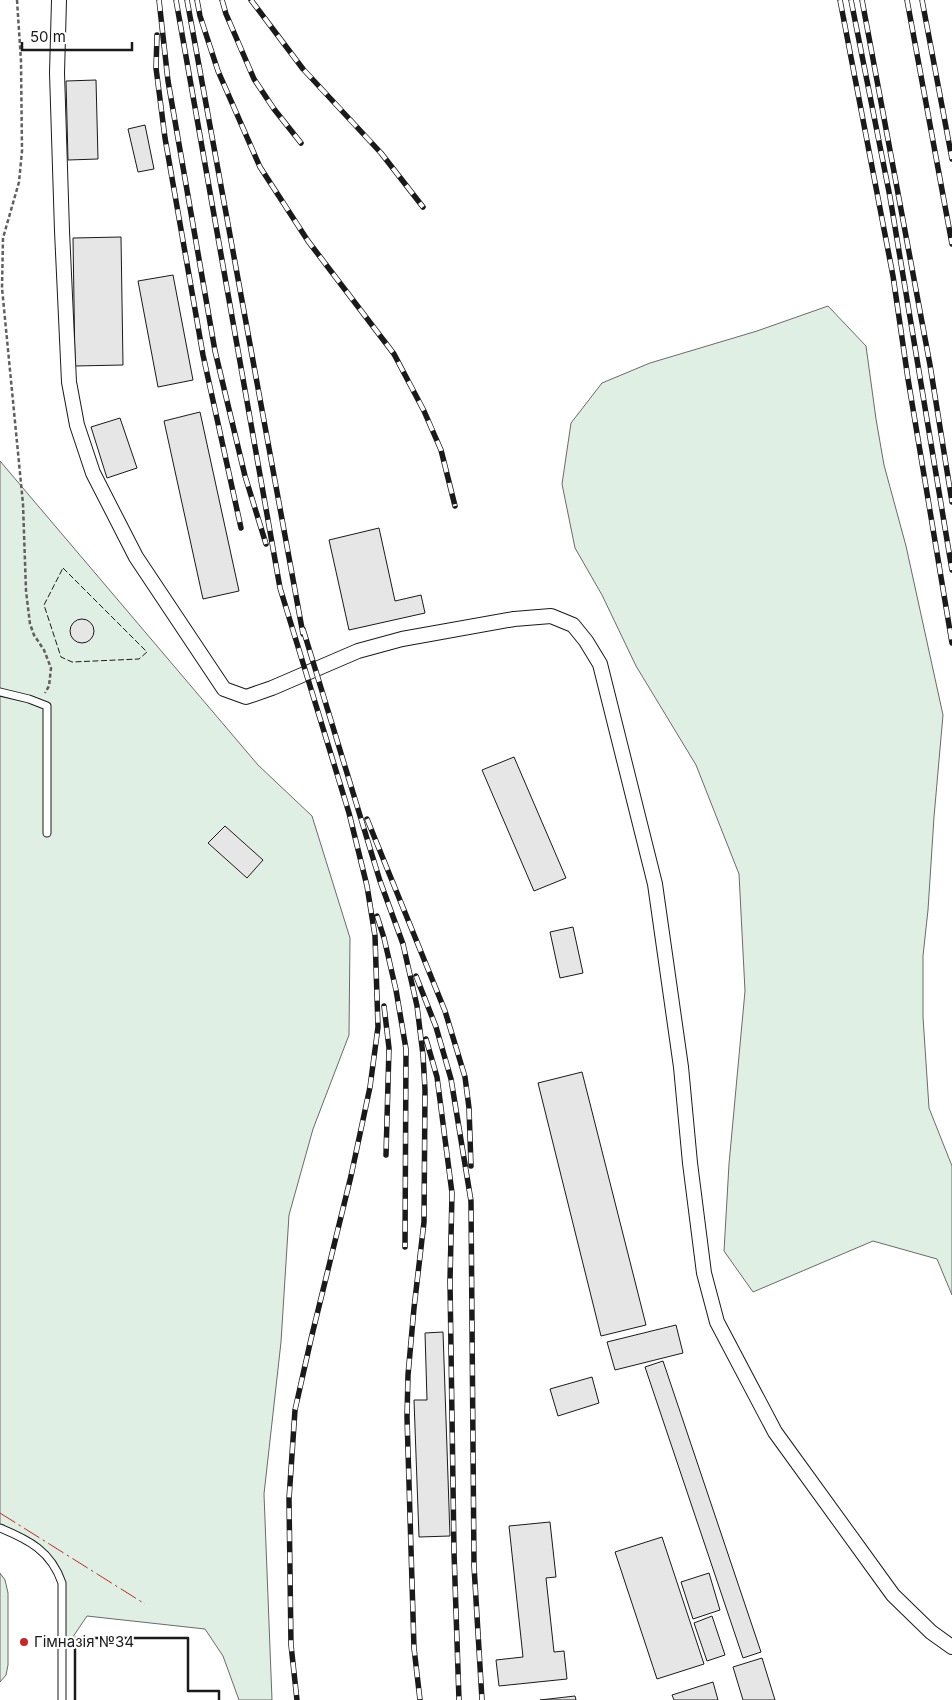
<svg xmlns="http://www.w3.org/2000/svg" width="952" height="1700" viewBox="0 0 952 1700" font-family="Inter,sans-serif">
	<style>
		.green { fill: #e0efe3; stroke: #6a6a6a }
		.building { fill: #e6e6e6; stroke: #1a1a1a }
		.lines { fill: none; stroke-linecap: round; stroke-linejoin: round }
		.service-casing { stroke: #1a1a1a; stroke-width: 9 }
		.minor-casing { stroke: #1a1a1a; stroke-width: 16 }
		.path { stroke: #5f5f5f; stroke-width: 2.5; stroke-dasharray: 4 2.5; stroke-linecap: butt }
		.service { stroke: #fff; stroke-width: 7 }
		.minor { stroke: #fff; stroke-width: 14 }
		.rail-casing { stroke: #1a1a1a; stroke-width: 5.5 }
		.rail { stroke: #fff; stroke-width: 4; stroke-dasharray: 11; stroke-linecap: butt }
		.fence { stroke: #1a1a1a; stroke-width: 1; stroke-dasharray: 6 2.5; stroke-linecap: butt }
		.wall { stroke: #1a1a1a; stroke-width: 2.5 }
		.power { stroke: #c62828; stroke-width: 1; stroke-dasharray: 18 4 2.5 4; stroke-linecap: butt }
		.poi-dot { fill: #c62828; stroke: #fff; stroke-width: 2 }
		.labels { text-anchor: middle; stroke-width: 4; stroke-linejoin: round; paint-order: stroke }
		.poi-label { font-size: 15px; fill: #1a1a1a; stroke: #fff; text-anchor: start }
	</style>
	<rect width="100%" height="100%" fill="#fff"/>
	<!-- green -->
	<path class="green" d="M828,306L866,346L876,419L884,465L906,546L943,715L934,817L928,910L923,956V1017L929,1108L952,1166V1295L937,1259L873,1241L753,1292L724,1251L729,1164L745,991L739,874L696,765L636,666L602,595L575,548L562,484L571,423L602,383L650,363L757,331Z
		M0,461L258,765L312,816L350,938L349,1035L313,1129L289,1215L281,1342L264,1494L272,1700H239L223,1656L205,1629L87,1616L62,1653V1583L50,1558L0,1528Z
		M0,1573L5,1580L8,1593V1665L6,1675L0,1682Z"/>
	<!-- building -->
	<path class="building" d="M96,80L98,159L68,160L66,81Z
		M145,125L154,169L138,172L128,129Z
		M121,237L123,365L75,366L73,238Z
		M173,275L193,380L158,387L138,281Z
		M200,412L239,591L203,599L164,421Z
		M120,418L137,468L107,478L91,427Z
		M379,528L395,601L421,595L425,613L349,630L329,540Z
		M70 631a12 12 0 1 1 24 0a12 12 0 1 1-24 0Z
		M514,757L566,878L534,891L482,770Z
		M225,826L263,860L247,878L208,843Z
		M573,927L583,973L560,978L550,932Z
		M582,1072L646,1325L601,1336L538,1083Z
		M676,1325L683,1353L615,1370L607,1342Z
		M443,1332L450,1536L419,1537L414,1400H427L425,1333Z
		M663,1361L761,1652L743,1658L645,1367Z
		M592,1377L599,1403L558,1416L550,1389Z
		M550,1522L556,1577L546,1578L554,1652L564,1651L567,1679L499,1686L496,1660L523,1657L509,1526Z
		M662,1537L704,1664L657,1679L615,1552Z
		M709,1573L720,1610L693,1619L681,1582Z
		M712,1616L725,1655L707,1661L694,1623Z
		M762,1658L775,1700H743L733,1667Z
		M713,1682L718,1700H674L672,1695Z
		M575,1696L576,1700H540Z"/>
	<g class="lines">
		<!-- service casing -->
		<g class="service-casing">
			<path id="service" d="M0,692L29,699L47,706V833
				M0,1528C29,1540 51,1551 62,1583V1700"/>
		</g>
		<!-- minor casing -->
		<g class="minor-casing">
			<path id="minor" d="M59,0L57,73L62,231L69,382L77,425L93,473L136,557L224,689L246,697L272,688L358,651L402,639L514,619L551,616L573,625L586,641L600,664L655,884L681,1067L690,1163L704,1273L717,1322L775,1432L893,1595L931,1632L952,1647"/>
		</g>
		<!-- path -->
		<path class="path" d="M17,0L21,61L22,151L19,182L3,238L2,288L23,504L26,591L30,624L34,635L44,650L51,668L49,686L45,693"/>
		<!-- service -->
		<use href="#service" class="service"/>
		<!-- minor -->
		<use href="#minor" class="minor"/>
		<!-- rail casing -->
		<g class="rail-casing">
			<path id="rail" d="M159,0L168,81L215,351L245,476L266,544
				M176,0L280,588L349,813L367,886L375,936L378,1027L370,1087L351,1176L311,1339L295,1410L289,1499L291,1645L297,1700
				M187,0L303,634
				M197,0L200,16L218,71L260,167L308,241L394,354L424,411L441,450L455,506
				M222,0L226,14L254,79L274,109L301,143
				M251,0L303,69L381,153L423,207
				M840,0L893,276L908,379L952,643
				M851,0L890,197L952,570
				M862,0L930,365L952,502
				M907,0L952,244
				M922,0L952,159
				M157,35L156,68L165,138L203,355L241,528
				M303,629L380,881L403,944L417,1006L423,1055L425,1090L424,1222L414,1308L408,1375L407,1417L414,1648L420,1700
				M367,819L445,1011L465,1077L469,1108L471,1166
				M377,916L384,938L396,990L406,1049L405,1247
				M416,976L436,1027L451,1079L471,1201L474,1566L482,1700
				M384,1006L389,1048L386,1155
				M426,1039L437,1077L452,1193L450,1281L454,1552L459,1700"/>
		</g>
		<!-- rail -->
		<use href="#rail" class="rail"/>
		<!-- fence -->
		<path class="fence" d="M63,568L147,652L139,659L72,662L61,657L44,605Z"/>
		<!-- wall -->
		<path class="wall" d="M75,1700V1638H188V1691H219V1700"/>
		<!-- power -->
		<path class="power" d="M0,1513L145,1604"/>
	</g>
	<!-- markers -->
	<circle class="poi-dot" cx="24" cy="1642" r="5"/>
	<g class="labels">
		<!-- poi labels -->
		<g class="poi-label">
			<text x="34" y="1647">Гімназія №34</text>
		</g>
	</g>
	<!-- scale -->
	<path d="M22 42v8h110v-8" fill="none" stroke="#1a1a1a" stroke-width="2.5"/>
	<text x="30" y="42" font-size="15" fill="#1a1a1a" stroke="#ffffff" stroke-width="4" paint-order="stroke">50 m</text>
</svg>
